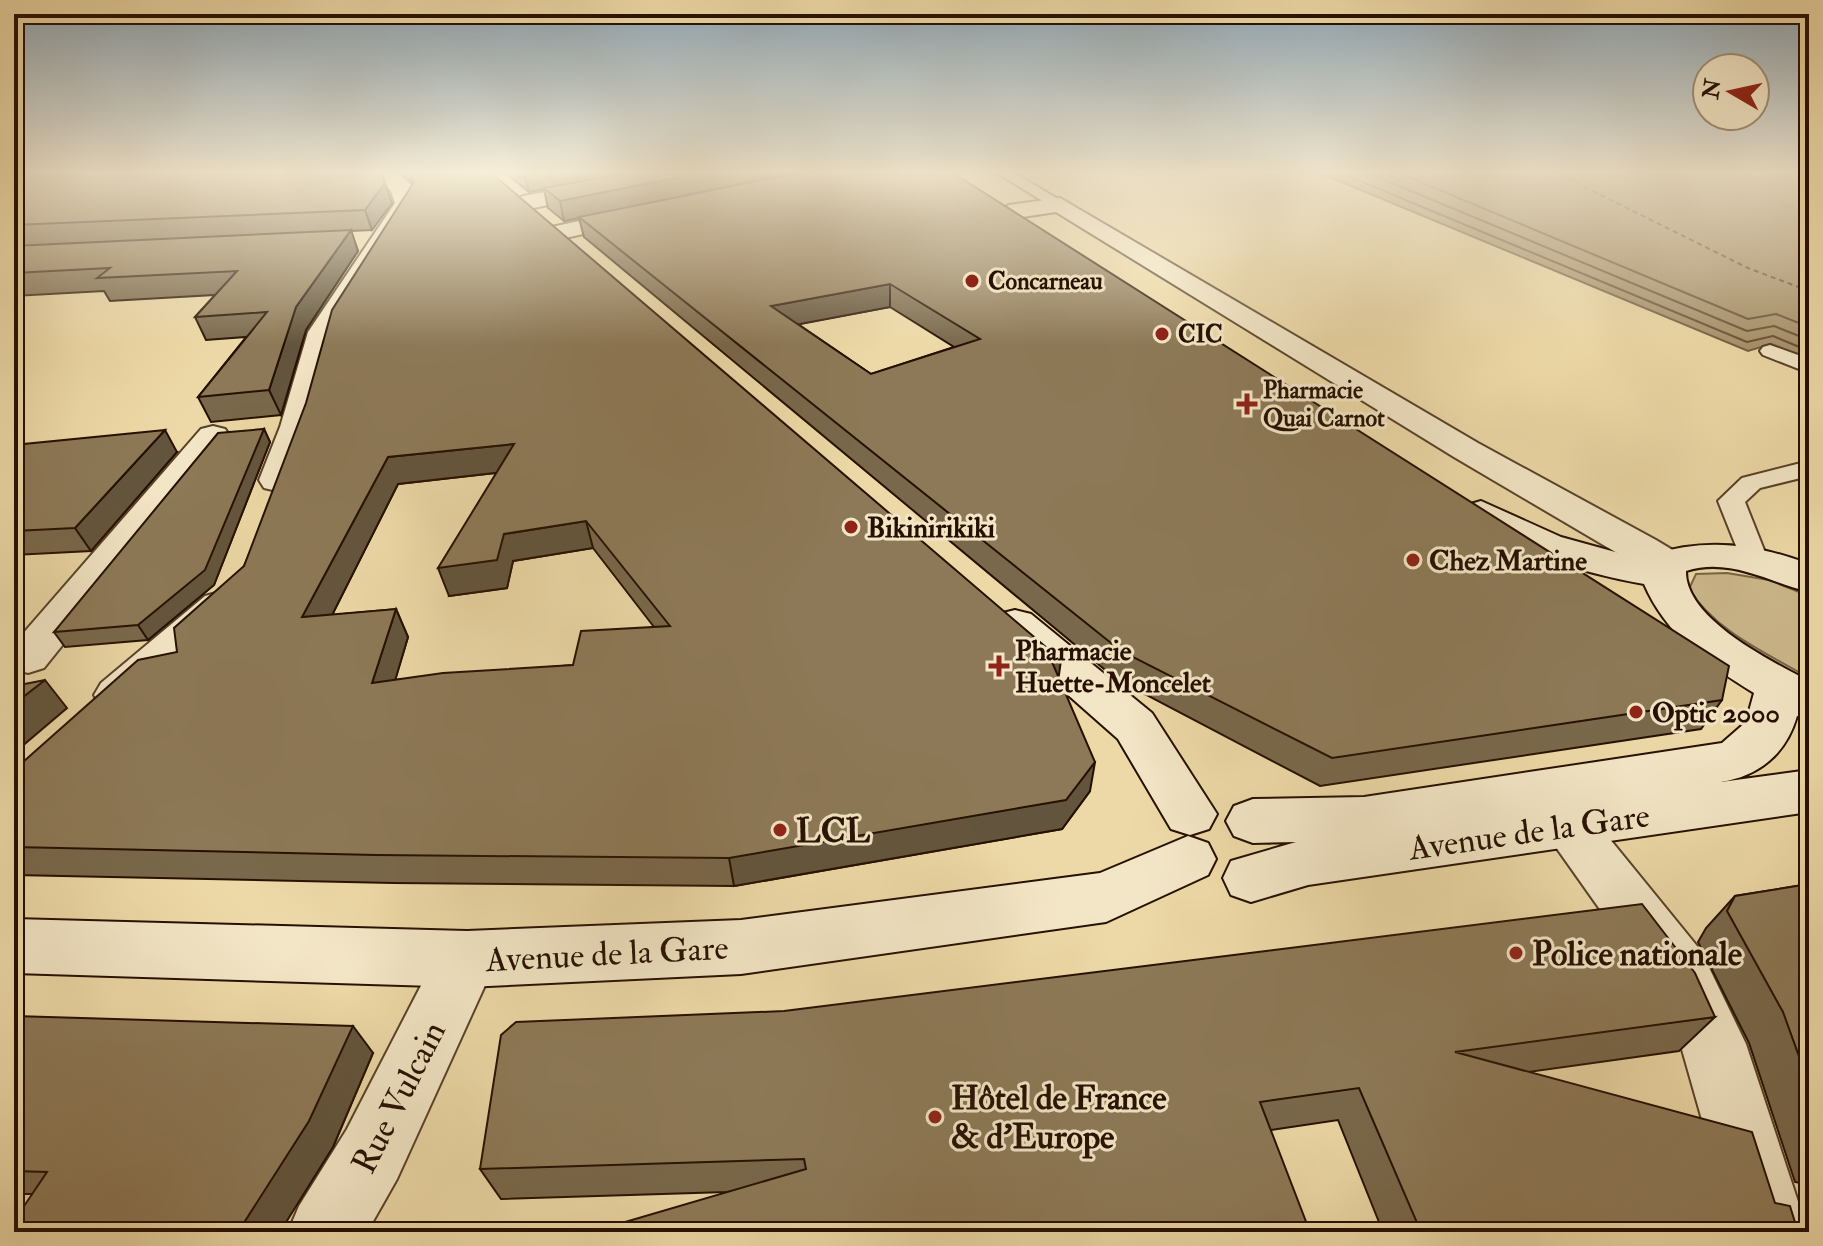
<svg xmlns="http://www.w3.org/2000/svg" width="1823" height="1246" viewBox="0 0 1823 1246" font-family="'IM FELL Double Pica',serif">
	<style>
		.green { fill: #cbb78b; stroke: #786446; stroke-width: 2 }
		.water { fill: #a9956f; stroke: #756043; stroke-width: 2 }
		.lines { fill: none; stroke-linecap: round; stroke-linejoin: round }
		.shore { stroke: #685238; stroke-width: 2 }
		.ferry { stroke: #614c32; stroke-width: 2; stroke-dasharray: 5 4; stroke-linecap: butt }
		.service-casing { stroke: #58422a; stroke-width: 4 }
		.minor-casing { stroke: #58422a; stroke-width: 4 }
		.secondary-casing { stroke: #261001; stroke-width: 4 }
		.service { fill: #f3e6c6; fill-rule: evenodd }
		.minor { fill: #f3e6c6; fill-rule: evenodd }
		.secondary { fill: #f3e6c6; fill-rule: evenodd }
		.wall { fill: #79684b; stroke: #261001; stroke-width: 2; fill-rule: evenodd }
		.shaded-wall { fill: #63553d; stroke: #261001; stroke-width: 2 }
		.building { fill: #8d7957; stroke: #261001; stroke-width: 2; fill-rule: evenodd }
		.poi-dot { fill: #8f2418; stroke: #f3e6c6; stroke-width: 3 }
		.labels { text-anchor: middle; stroke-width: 6; stroke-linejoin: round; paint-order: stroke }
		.far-poi-label { font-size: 24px; font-weight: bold; fill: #261001; stroke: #f3e6c6; text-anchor: start }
		.poi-label { font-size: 28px; font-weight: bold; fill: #261001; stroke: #f3e6c6; text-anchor: start }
		.near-poi-label { font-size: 34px; font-weight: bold; fill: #261001; stroke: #f3e6c6; text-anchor: start }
		.near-street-label { font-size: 34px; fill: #261001; stroke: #f3e6c6 }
	</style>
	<rect width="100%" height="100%" fill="#edd9a7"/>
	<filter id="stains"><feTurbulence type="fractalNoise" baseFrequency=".0025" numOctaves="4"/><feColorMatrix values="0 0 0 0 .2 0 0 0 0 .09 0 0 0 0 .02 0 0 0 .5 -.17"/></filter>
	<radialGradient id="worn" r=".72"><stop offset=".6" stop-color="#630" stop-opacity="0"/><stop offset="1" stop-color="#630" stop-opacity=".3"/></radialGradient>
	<!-- green -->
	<path class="green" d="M1727,573L1769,580L1809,596V678C1767,653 1716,632 1689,589L1696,574Z"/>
	<!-- water -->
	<path class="water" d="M1315,171H1809V359L1771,344L1748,351Z"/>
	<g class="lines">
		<!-- shore -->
		<path class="shore" d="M1336,171L1747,342L1773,336L1809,351
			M1363,171L1747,331L1774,326L1809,340
			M1394,171L1748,319L1776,314L1809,327"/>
		<!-- ferry -->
		<path class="ferry" d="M1552,171L1748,268L1809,291"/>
		<!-- service casing -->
		<g class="service-casing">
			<path id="service" d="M994,171H1011L1068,205L1054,208Z
				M1770,345L1809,359V373L1763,355L1760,351L1763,347Z
				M1809,461V476L1760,488L1745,502L1768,560L1764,566H1744L1718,501L1742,478Z"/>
		</g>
		<!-- minor casing -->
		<g class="minor-casing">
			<path id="minor" d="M371,171H394L410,184L417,203L338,332L314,427L290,488L277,491L264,488L259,480L280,427L308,332L395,203L391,191Z
				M659,171H703L692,177L523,210L512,203L523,196Z
				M1060,198L1478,443L1656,540L1681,555L1687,564L1681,573L1666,577L1651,573L1454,457L1056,212L1009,219L997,212L1009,205Z
				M639,208L647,210L651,215L647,220L556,240L544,233L547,228Z
				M213,426L225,429L230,436L44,668L28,673L14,669V644L201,429Z
				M220,592L235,596L242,606L235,616L135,707L118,712L101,707L94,695L101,683L205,596Z
				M1568,804L1587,811L1701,951L1746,1044L1808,1232H1734L1681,1046L1657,990L1541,826L1549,811Z
				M467,931L489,939L497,959L397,1179L367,1232H288L299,1206L347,1129L445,939Z"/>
		</g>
		<!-- secondary casing -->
		<g class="secondary-casing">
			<path id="secondary" d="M1481,501L1561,537L1637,558L1648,560L1651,555C1707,537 1755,544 1809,564V592C1768,582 1730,557 1686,571C1685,619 1771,661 1809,681V719L1797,716C1786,754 1759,776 1721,782L1809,770V812L1308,885L1251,902L1231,895L1223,878L1231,861L1296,842L1253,843L1234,836L1226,821L1234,806L1253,799L1364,797L1722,743L1746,722L1754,693C1708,665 1666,635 1644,584C1600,576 1487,549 1462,513L1467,505Z
				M1015,610L1031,614L1152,713L1217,814L1209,829L1190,835L1171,829L1118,739L999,634L993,624L999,614Z
				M1188,836L1208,843L1216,859L1208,875L1106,922L741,974L467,987L14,973V919L467,931L741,920L1100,873Z"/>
		</g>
		<!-- service -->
		<use href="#service" class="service"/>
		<!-- minor -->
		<use href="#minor" class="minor"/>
		<!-- secondary -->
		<use href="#secondary" class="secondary"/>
	</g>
	<!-- wall -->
	<path class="wall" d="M14,171L392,203L372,230L351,231L358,251L306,330L281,415L211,422L198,397L246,337L206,340L195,317L215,295L110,301L104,291L14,296Z
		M398,171H489L1058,677L1090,791L1062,829L734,886L393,883L14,875V770L177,652L244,566L413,183ZM496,473L449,596L507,588L513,561L593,548L654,627L573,665L395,680L408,637L396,609L332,615L398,484Z
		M503,171H950L1722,700L1701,729L1320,786L1116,679L584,237L579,218L564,221L548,208L544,189L529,192ZM890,307L954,347L871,374L798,324Z
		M264,429L270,442L214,585L148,640L65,647L54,632Z
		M14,445L177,452L91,551L14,555Z
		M1809,884V1185L1795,1182L1749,1043L1698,942L1706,928L1735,896Z
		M14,1016L373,1053L333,1147L32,1194H14Z
		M1715,1017L1679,1051L1528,1072L1775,1203L1798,1232H1383L1338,1120L1271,1130L727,1192L501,1199L480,1169Z"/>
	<!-- shaded-wall -->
	<path class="shaded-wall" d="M535,171H644L529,192L524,173Z
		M710,171H822L769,178L564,221L560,201Z
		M385,183L392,203L372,230L365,210Z
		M351,230L358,251L306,330L281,415L269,390L296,307Z
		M890,284V307L774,329L771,306Z
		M264,429L270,442L214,585L148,640L138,625Z
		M165,430L177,452L91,551L75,528Z
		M514,444L522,470L398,484L317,645L302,617L388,457Z
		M586,521L593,548L513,561L507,588L449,596L438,568L504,534Z
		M396,609L408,637L386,711L372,683Z
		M1061,660L1057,689L1052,662Z
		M45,680L67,708L14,753V704Z
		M1095,762L1090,791L1062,829L734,886L729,858Z
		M353,1026L373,1053L333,1147L280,1232H238Z"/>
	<!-- building -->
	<path class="building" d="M14,171H379L382,173L385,183L365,210L14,225Z
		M409,171H489L1061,660L1052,662L1095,762L1066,800L729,858L376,855L14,847V770L138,660L177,652L174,628L244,566L306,403L332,310L414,182ZM514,444L438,568L497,560L504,534L586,521L670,626L581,631L573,665L443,673L372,683L396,609L302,617L388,457Z
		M638,171H710L560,201L544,188Z
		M820,171H950L1729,666L1722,700L1332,758L1121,651L579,217L768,179ZM890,284L980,339L871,374L771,306Z
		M351,230L296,307L269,390L198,397L267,312L195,317L237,271L97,278L110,268L14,273V246Z
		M264,429L205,570L138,625L54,632L218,433Z
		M165,430L75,528L14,531V445Z
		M45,680L14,704V686Z
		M1809,884V1084L1783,1012L1727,911L1735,896Z
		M1642,904L1695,973L1715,1017L1455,1052L1752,1132L1775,1203L1790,1206L1798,1232H1421L1359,1088L1260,1102L1310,1232H591L806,1169L804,1159L480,1169L501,1035L516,1022L784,1011Z
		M14,1016L353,1026L309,1121L238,1232H14V1221L47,1172L14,1171Z"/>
	<!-- sky -->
	<linearGradient id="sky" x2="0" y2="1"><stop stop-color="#8fa8b8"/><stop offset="0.5" stop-color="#f7eed7"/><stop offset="1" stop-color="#f7eed7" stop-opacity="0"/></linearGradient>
	<rect width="1823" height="345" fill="url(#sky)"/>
	<!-- markers -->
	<g class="poi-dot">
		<circle cx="972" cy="281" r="8"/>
		<circle cx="1162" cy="334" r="8"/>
		<path d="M1243 392h8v8h8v8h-8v8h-8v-8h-8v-8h8z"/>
		<circle cx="851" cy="527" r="8"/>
		<circle cx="1413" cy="560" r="8"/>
		<path d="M995 654h8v8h8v8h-8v8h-8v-8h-8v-8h8z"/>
		<circle cx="1636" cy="712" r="8"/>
		<circle cx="780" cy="830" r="8"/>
		<circle cx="1516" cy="953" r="8"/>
		<circle cx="935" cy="1117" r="8"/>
	</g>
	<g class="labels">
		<!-- far-poi labels -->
		<g class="far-poi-label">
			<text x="988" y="289">Concarneau</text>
			<text x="1178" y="342">CIC</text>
			<text x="1263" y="398">Pharmacie<tspan x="1263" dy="28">Quai Carnot</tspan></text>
		</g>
		<!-- poi labels -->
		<g class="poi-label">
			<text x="867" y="537">Bikinirikiki</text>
			<text x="1429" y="570">Chez Martine</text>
			<text x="1015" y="660">Pharmacie<tspan x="1015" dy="32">Huette-Moncelet</tspan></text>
			<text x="1652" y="722">Optic 2000</text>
		</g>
		<!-- near-poi labels -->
		<g class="near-poi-label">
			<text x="796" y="842">LCL</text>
			<text x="1532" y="965">Police nationale</text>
			<text x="951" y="1109">Hôtel de France<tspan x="951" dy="39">&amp; d'Europe</tspan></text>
		</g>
		<!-- near-street labels -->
		<g class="near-street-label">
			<text transform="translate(1529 831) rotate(-8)" y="12">Avenue de la Gare</text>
			<text transform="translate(607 953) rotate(-3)" y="12">Avenue de la Gare</text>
			<text transform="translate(398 1097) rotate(-63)" y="12">Rue Vulcain</text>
		</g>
	</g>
	<!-- margin -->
	<rect width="1823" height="1246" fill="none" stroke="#edd9a7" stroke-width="48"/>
	<rect x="16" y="16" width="1791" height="1214" fill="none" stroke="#261001" stroke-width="4"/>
	<rect x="24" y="24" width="1775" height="1198" fill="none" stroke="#261001" stroke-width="2"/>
	<!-- north arrow -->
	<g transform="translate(1731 92) rotate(279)"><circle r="38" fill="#f3e6c6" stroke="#a19077" stroke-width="2"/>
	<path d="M0-6L14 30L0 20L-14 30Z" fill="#8f2418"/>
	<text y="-12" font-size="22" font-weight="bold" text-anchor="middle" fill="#261001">N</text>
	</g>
	<rect width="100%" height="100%" filter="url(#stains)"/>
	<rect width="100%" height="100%" fill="url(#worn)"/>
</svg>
